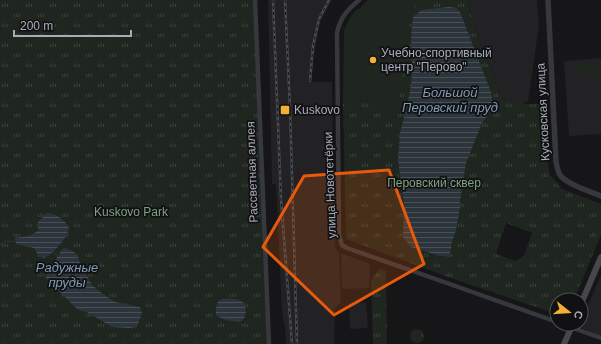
<svg xmlns="http://www.w3.org/2000/svg" width="601" height="344" viewBox="0 0 601 344" font-family="Helvetica,sans-serif">
	<style>
		.built { fill: #222225 }
		.grass { fill: #1e261f }
		.park { fill: url(#park-tufts); fill-rule: evenodd }
		.water { fill: url(#water-rules) }
		.lines { fill: none; stroke-linecap: round; stroke-linejoin: round }
		.stream { stroke: #2c353c; stroke-width: 1 }
		.minor { stroke: #37383d; stroke-width: 4.5 }
		.tertiary { stroke: #37383d; stroke-width: 5.5 }
		.secondary { stroke: #45474d; stroke-width: 6 }
		.rail-casing { stroke: #4a4c52; stroke-width: 2.5 }
		.rail { stroke: #111113; stroke-width: 1; stroke-dasharray: 3; stroke-linecap: butt }
		.marked { fill: #e8590c; fill-opacity: 0.2; stroke: #e8590c; stroke-width: 3; stroke-linejoin: round }
		.poi-dot { fill: #f2b134; stroke: #111113; stroke-width: 1.5 }
		.labels { text-anchor: middle; stroke-width: 3.5; stroke-linejoin: round; paint-order: stroke }
		.poi-label { font-size: 12px; fill: #a8adb8; stroke: #111113; text-anchor: start }
		.street-label { font-size: 12px; fill: #a8adb8; stroke: #111113 }
		.park-label { font-size: 12px; fill: #7fa381; stroke: #111113 }
		.water-label { font-size: 13px; font-style: italic; fill: #7f9bb3; stroke: #111113 }
	</style>
	<defs>
		<pattern id="park-tufts" width="24" height="20" patternUnits="userSpaceOnUse"><rect width="24" height="20" fill="#1e261f"/><path d="M3 7l-1-3M5 7V3M7 7l1-3M15 17l-1-3M17 17v-4M19 17l1-3" fill="none" stroke="#3c433d"/></pattern>
		<pattern id="water-rules" width="6" height="5" patternUnits="userSpaceOnUse"><rect width="6" height="5" fill="#2c353c"/><path d="M0 2.5h6" fill="none" stroke="#485056"/></pattern>
	</defs>
	<rect width="100%" height="100%" fill="#161618"/>
	<!-- built -->
	<path class="built" d="M268,0H332L320,22L313,59L312,82H332L335,248L339,253L341,302L335,308L334,344H286L285,329L282,311L276,184H272Z
		M467,0H537L539,25L528,102L499,98L498,88L479,39Z
		M601,58V134L569,136L564,61Z
		M341,253L370,264L369,288L342,289Z
		M601,275V336L579,327L580,324H581V321Z
		M366,302L368,328L350,329L349,303Z"/>
	<!-- grass -->
	<path class="grass" d="M368,0H424L402,83L397,108L374,106L371,101L343,100L344,30L351,16L355,11L360,8Z
		M598,63L599,73L577,75L576,65Z"/>
	<!-- park -->
	<path class="park" d="M0,0H253L268,344H0Z
		M424,0H467L479,39L498,88L499,98L525,101L524,104H543L549,174L562,189L601,204V235L574,300H557V314L445,276L346,239L343,100L371,101L375,106L397,108L402,83L406,11L424,1ZM506,223L532,233L524,256L516,261L496,254Z
		M379,269L386,271L387,344H373L371,280Z
		M410 336a7 7 0 1 1 14 0a7 7 0 1 1-14 0Z"/>
	<!-- water -->
	<path class="water" d="M449,7L456,8L460,12L491,92L493,106L490,112L482,123L466,163L460,200V208L456,230L452,242L450,254L447,256H440L411,247L403,237L404,204L398,160L400,133L406,111L411,86L412,71L411,38L413,17L421,10Z
		M47,213C59,215 62,218 69,227C68,230 68,233 66,236C62,243 50,257 43,258L36,252L34,248L16,244L15,238C24,237 31,236 39,230L37,226L38,222Z
		M64,248L70,250L77,254L81,265L92,285L103,294L115,302L140,307L142,313L137,327L129,328L112,327L87,312L78,310L45,277L47,273L61,251Z
		M222,299C227,299 235,298 241,301C245,303 247,310 245,315C245,318 242,321 239,322C231,321 223,320 216,315V307L218,301Z"/>
	<g class="lines">
		<!-- stream -->
		<path class="stream" d="M0,245L3,242L15,241
			M53,251L57,256"/>
		<!-- minor -->
		<path class="minor" d="M255,0L269,344
			M359,0C347,10 340,18 337,33L339,235L342,245L347,248L461,288L557,322
			M562,324L601,338"/>
		<!-- tertiary -->
		<path class="tertiary" d="M548,0L556,162C557,166 558,172 560,175C568,185 589,191 601,196"/>
		<!-- secondary -->
		<path class="secondary" d="M581,304L601,257
			M564,344L573,324"/>
		<!-- rail casing -->
		<g class="rail-casing">
			<path id="rail" d="M273,0L281,199L292,344
				M285,0L290,108L297,344
				M310,81L313,46L319,19L329,0"/>
		</g>
		<!-- rail -->
		<use href="#rail" class="rail"/>
	</g>
	<!-- marked area -->
	<path class="marked" d="M389,170L424,264L334,315L263,247L304,176Z"/>
	<!-- markers -->
	<g class="poi-dot">
		<circle cx="373" cy="60" r="4"/>
		<rect x="280" y="105" width="10" height="10" rx="2"/>
	</g>
	<g class="labels">
		<!-- poi labels -->
		<g class="poi-label">
			<text x="381" y="57">Учебно-спортивный<tspan x="381" dy="14">центр "Перово"</tspan></text>
			<text x="294" y="114">Kuskovo</text>
		</g>
		<!-- street labels -->
		<g class="street-label">
			<text transform="translate(543 112) rotate(-93)" y="4">Кусковская улица</text>
			<text transform="translate(252 172) rotate(-92)" y="4">Рассветная аллея</text>
			<text transform="translate(330 185) rotate(-92)" y="4">улица Новотетёрки</text>
		</g>
		<!-- park labels -->
		<g class="park-label">
			<text x="434" y="187">Перовский сквер</text>
			<text x="131" y="216">Kuskovo Park</text>
		</g>
		<!-- water labels -->
		<g class="water-label">
			<text x="450" y="97">Большой<tspan x="450" dy="15">Перовский пруд</tspan></text>
			<text x="67" y="272">Радужные<tspan x="67" dy="15">пруды</tspan></text>
		</g>
	</g>
	<!-- north arrow -->
	<g transform="translate(569 312) rotate(107)"><circle r="19" fill="#111113" stroke="#4d4f55"/>
	<path d="M0-3L7 15L0 10L-7 15Z" fill="#f2b134"/>
	<text y="-6" font-size="11" font-weight="bold" text-anchor="middle" fill="#a8adb8">С</text>
	</g>
	<!-- scale -->
	<path d="M14 30v6h117v-6" fill="none" stroke="#a8adb8" stroke-width="2"/>
	<text x="20" y="30" font-size="12" fill="#a8adb8" stroke="#111113" stroke-width="3" paint-order="stroke">200 m</text>
</svg>
